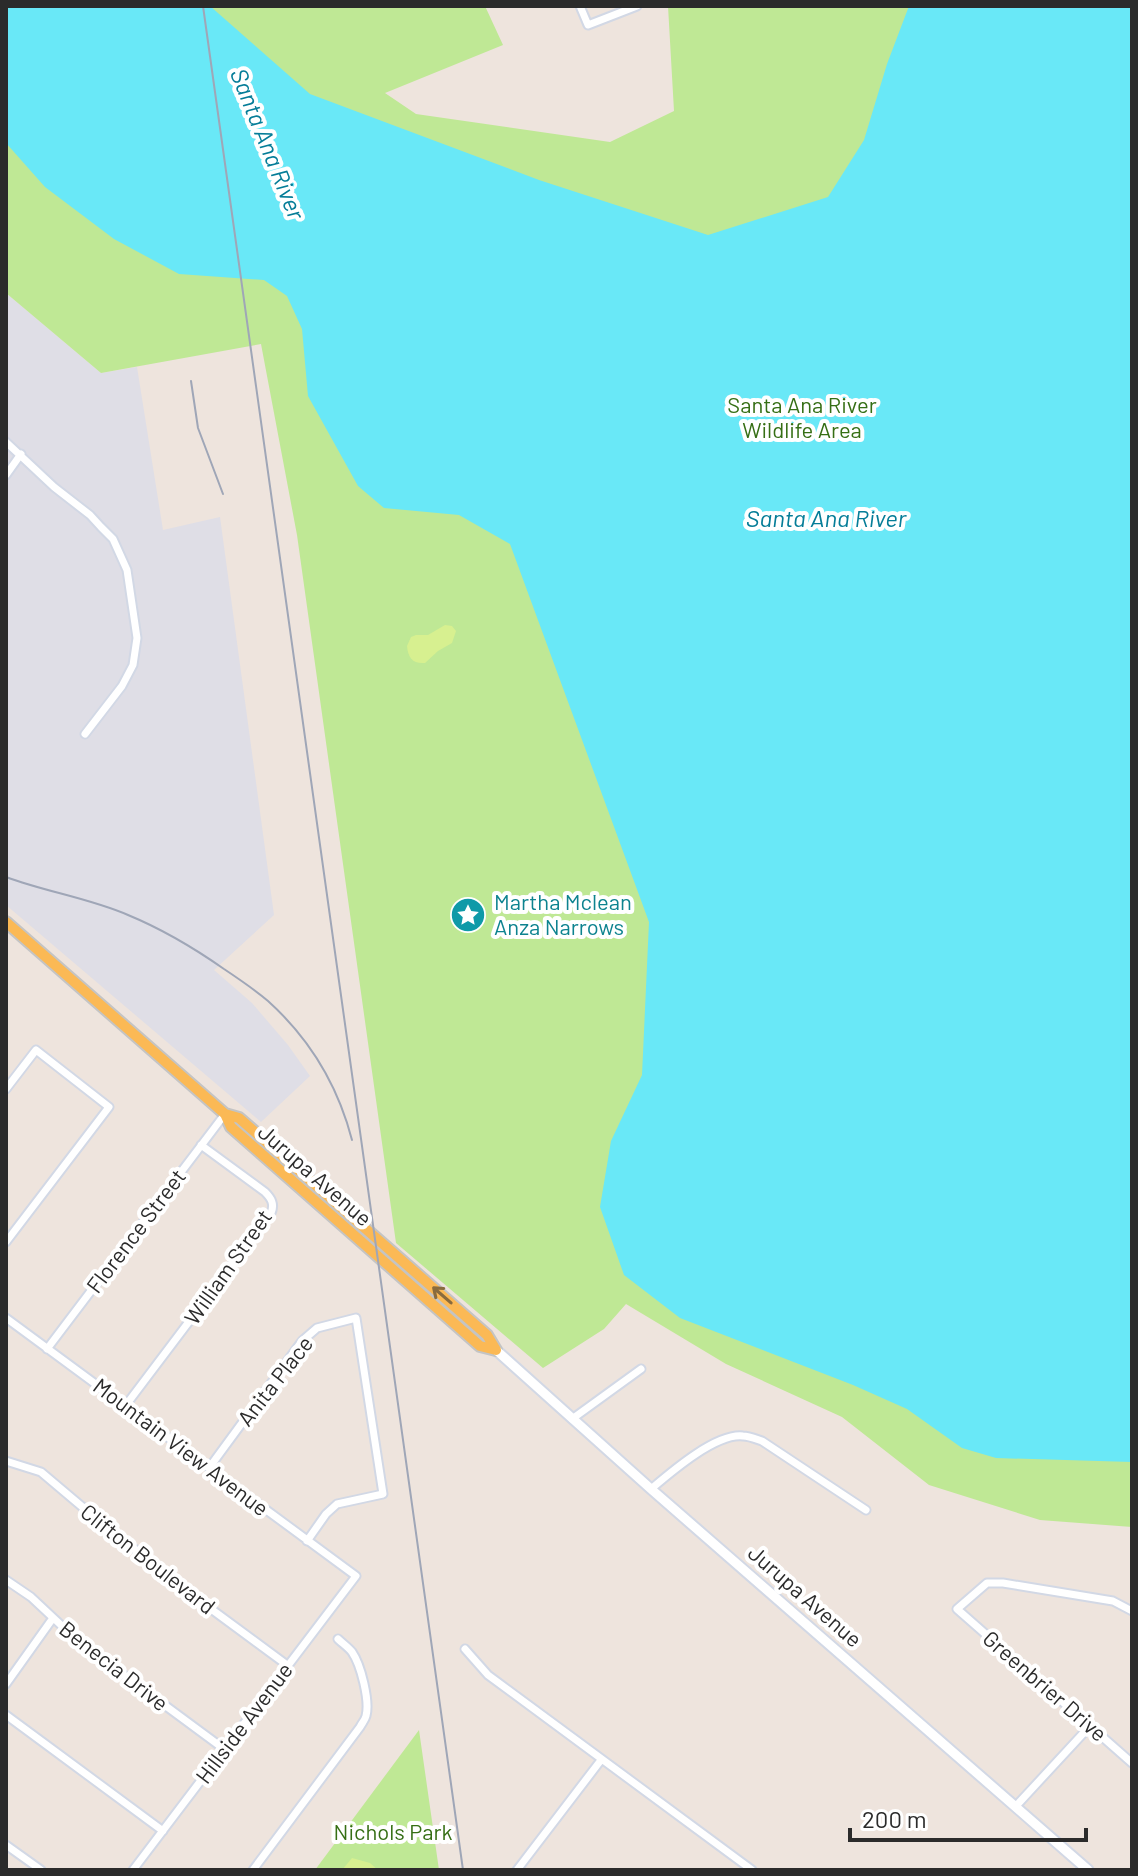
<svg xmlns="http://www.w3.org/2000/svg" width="1138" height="1876" viewBox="0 0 1138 1876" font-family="Barlow,sans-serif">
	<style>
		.industrial { fill: #dfdee6 }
		.green { fill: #bfe895 }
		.pitch { fill: #d7f090 }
		.water { fill: #69e8f7 }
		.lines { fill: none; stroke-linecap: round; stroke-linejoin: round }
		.street-casing { stroke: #d2d8e5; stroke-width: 11 }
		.secondary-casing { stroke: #d2d8e5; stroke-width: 13 }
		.primary-casing { stroke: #c4c4c4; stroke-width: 14 }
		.street { stroke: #fff; stroke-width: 7 }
		.secondary { stroke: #fff; stroke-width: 9 }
		.primary { stroke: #fbb955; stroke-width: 10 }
		.rail { stroke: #9fa6b7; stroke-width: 2 }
		.oneway { stroke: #896b3e }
		.labels { text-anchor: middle; stroke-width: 8; stroke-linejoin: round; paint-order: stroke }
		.park-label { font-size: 22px; fill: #366f15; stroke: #fff }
		.culture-label { font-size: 22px; fill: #0d838f; stroke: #fff; text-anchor: start }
		.street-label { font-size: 22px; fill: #2b2b2b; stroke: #fff }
		.water-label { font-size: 24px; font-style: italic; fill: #057d98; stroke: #fff }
	</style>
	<rect width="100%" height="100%" fill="#eee4dd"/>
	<!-- industrial -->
	<path class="industrial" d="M6,293L101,373L137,367L163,530L220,517L274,915L214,970L252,1003L288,1045L310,1076L261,1122L6,905Z"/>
	<!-- green -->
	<path class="green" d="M6,6H485L503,45L385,93L416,114L610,142L674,111L668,6H1132V1527L1040,1520L929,1485L842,1417L726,1364L626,1304L604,1329L543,1368L396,1243L297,535L261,344L101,373L6,293Z
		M419,1730L439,1870H315Z"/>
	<!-- pitch -->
	<path class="pitch" d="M445,625L452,626L456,631L452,643L438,651L425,663C413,664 408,658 407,646L411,637L416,635H428Z
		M352,1858L370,1863L378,1870H342Z"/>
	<!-- water -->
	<path class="water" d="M6,6H210L310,94L539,180L708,235L828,197L864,140L887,64L909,6H1132V1462L996,1458L962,1448L907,1409L853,1385L680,1318L624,1275L600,1207L611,1141L642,1075L649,922L510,544L459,515L384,508L358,486L308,396L302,329L287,296L264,280L179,274L114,239L45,187L6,143Z"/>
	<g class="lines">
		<!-- street casing -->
		<g class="street-casing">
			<path id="street" d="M580,6L588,25L637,6
				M6,442L54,487L90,515L101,527L113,539L127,570L137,638L133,665L122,686L85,734
				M6,475L21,454
				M6,1089L36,1050L109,1107L6,1242
				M6,1318L356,1576L133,1870
				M47,1349L225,1114
				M126,1405L271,1213C275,1204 271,1198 265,1192L201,1145
				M572,1419L641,1369
				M6,1461L41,1472L99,1521L203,1603L287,1665
				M209,1468L302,1341L317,1328L356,1318L383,1494L337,1504L326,1514L307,1541
				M651,1489C671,1472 716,1433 743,1436C749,1436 756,1439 762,1441L866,1510
				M6,1580L31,1597L78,1641L224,1749
				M1132,1611L1113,1601L1003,1583H987L957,1609L1132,1763
				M465,1649L488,1675L752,1870
				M6,1684L53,1618
				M6,1715L163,1831
				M1016,1806L1090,1726
				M6,1845L41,1870
				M253,1870L360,1727C362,1723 365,1720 366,1716C370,1701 361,1665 352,1652C348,1647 342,1643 338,1639
				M517,1870L601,1760"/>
		</g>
		<!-- secondary casing -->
		<g class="secondary-casing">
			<path id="secondary" d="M496,1350L651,1489L1088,1870"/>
		</g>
		<!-- primary casing -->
		<g class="primary-casing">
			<path id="primary" d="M6,922L225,1114L231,1127L480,1346L496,1350
				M225,1114L239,1118L487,1335L496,1350"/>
		</g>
		<!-- street -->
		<use href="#street" class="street"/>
		<!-- secondary -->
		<use href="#secondary" class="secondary"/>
		<!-- primary -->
		<use href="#primary" class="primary"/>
		<!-- rail -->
		<path class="rail" d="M203,6L463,1870
			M191,381L198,428L223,494
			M6,877C46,892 89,898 128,915C162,929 194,948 224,969C239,979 254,989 268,1001C309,1038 338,1086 352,1140"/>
	</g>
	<!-- one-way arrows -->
	<defs><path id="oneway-shaft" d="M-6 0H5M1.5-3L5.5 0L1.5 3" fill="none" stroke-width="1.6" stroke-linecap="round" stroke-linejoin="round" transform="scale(2)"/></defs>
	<use class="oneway" href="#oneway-shaft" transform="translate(442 1295) rotate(-139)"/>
	<!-- icons -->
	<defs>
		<g id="sight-disc" transform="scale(1.8)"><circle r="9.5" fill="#0f9aa8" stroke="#fff"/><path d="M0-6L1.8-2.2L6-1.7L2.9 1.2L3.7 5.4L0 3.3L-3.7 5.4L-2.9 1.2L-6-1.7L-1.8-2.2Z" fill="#fff"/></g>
	</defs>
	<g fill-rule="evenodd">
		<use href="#sight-disc" x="468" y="915"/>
	</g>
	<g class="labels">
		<!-- park labels -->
		<g class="park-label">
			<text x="802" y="413">Santa Ana River<tspan x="802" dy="25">Wildlife Area</tspan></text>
			<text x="393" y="1840">Nichols Park</text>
		</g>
		<!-- culture labels -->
		<g class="culture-label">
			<text x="494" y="910">Martha Mclean<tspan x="494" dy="25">Anza Narrows</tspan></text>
		</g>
		<!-- street labels -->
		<g class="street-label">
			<text transform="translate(315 1175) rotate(41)" y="8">Jurupa Avenue</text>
			<text transform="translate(136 1231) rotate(-53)" y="8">Florence Street</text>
			<text transform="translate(228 1267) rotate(-55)" y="8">William Street</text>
			<text transform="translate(275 1381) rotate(-52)" y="8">Anita Place</text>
			<text transform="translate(181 1447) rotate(37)" y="8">Mountain View Avenue</text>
			<text transform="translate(148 1559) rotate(38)" y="8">Clifton Boulevard</text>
			<text transform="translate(805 1596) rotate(41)" y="8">Jurupa Avenue</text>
			<text transform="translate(114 1666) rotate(38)" y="8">Benecia Drive</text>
			<text transform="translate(1045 1686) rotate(41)" y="8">Greenbrier Drive</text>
			<text transform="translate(244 1723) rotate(-53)" y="8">Hillside Avenue</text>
		</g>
		<!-- water labels -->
		<g class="water-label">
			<text transform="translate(267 144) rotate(68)" y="8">Santa Ana River</text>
			<text x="826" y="527">Santa Ana River</text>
		</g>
	</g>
	<!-- border -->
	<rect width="1138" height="1876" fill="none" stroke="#2b2b2b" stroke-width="16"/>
	<!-- scale -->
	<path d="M850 1828v12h236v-12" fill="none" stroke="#2b2b2b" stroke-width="4"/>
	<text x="862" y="1828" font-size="24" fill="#2b2b2b" stroke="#ffffff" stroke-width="6" paint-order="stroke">200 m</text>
</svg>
